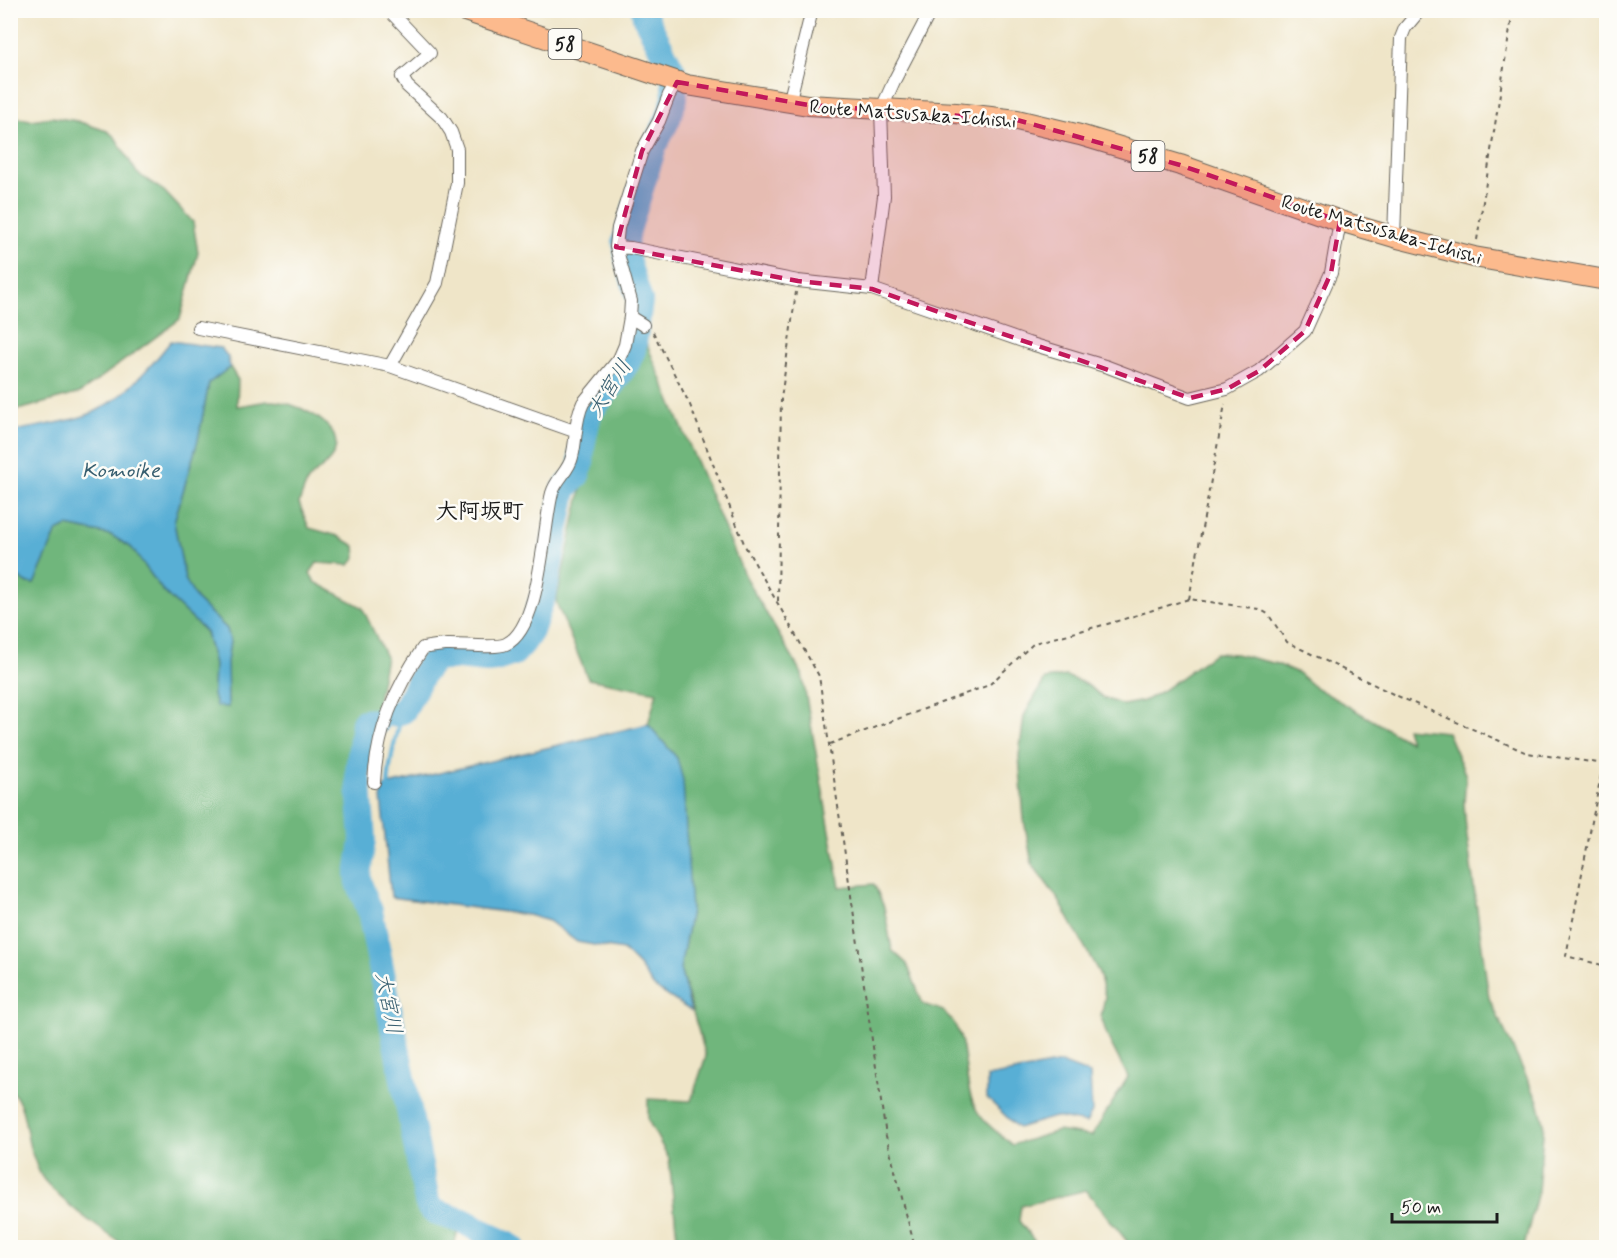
<svg xmlns="http://www.w3.org/2000/svg" width="1617" height="1258" viewBox="0 0 1617 1258" font-family="Mynerve,'Klee One',sans-serif">
	<style>
		.forest { fill: #6fb67b; stroke: #46694c; stroke-width: 1.5 }
		.water { fill: #58afd5; stroke: #3a6678; stroke-width: 1.5 }
		.lines { fill: none; stroke-linecap: round; stroke-linejoin: round }
		.stream { stroke: #58afd5; stroke-width: 4.5 }
		.river { stroke: #58afd5; stroke-width: 26 }
		.street-casing { stroke: #666258; stroke-width: 14 }
		.primary-casing { stroke: #666258; stroke-width: 22 }
		.path { stroke: #666258; stroke-width: 2; stroke-dasharray: 4.5 4.5; stroke-linecap: butt }
		.street { stroke: #fff; stroke-width: 12 }
		.primary { stroke: #fcba8d; stroke-width: 20 }
		.marked { fill: #c2185b; fill-opacity: 0.2; stroke: #c2185b; stroke-width: 4.5; stroke-dasharray: 12 8; stroke-linejoin: round }
		.labels { text-anchor: middle; stroke-width: 5; stroke-linejoin: round; paint-order: stroke }
		.shield { fill: #fdfcf7; stroke: #605f5e; stroke-width: 1.5 }
		.shield-label { font-size: 18px; font-weight: bold; fill: #1c1c1c }
		.street-label { font-size: 20px; fill: #1c1c1c; stroke: #fdfcf7 }
		.water-label { font-size: 21px; font-style: italic; fill: #375e6f; stroke: #fdfcf7 }
		.quarter-label { font-size: 22px; font-weight: bold; fill: #1c1c1c; stroke: #fdfcf7 }
	</style>
	<rect width="100%" height="100%" fill="#fdfcf7"/>
	<filter id="ink" filterUnits="userSpaceOnUse"><feTurbulence type="fractalNoise" baseFrequency=".0167" numOctaves="2"/><feDisplacementMap in="SourceGraphic" scale="12" xChannelSelector="R" yChannelSelector="G"/><feConvolveMatrix kernelMatrix="1 2 1 2 8 2 1 2 1" color-interpolation-filters="sRGB"/></filter>
	<filter id="wash" filterUnits="userSpaceOnUse"><feTurbulence type="fractalNoise" baseFrequency=".008" numOctaves="4" result="noise"/><feDisplacementMap in="SourceGraphic" scale="24" xChannelSelector="R" yChannelSelector="G"/><feGaussianBlur stdDeviation="1.35" result="paint"/><feColorMatrix in="noise" values="0 0 0 0 0 0 0 0 0 0 0 0 0 0 0 0 0 1.4 0 .05"/><feComposite in="paint" operator="in"/></filter>
	<g filter="url(#wash)">
		<rect width="100%" height="100%" fill="#efe5c8"/>
		<!-- forest -->
		<path class="forest" d="M11,117L31,120L52,117L77,121L107,131L115,137L137,173L164,191L193,222L198,253L180,319L80,393L22,409L11,410Z
			M645,340L745,577L802,674L840,887L874,884L884,907L892,950L907,964L923,1004C930,1007 940,1008 945,1013C972,1036 960,1080 976,1109C983,1123 1001,1135 1012,1145L1058,1131L1092,1136L1128,1077L1108,1038L1101,1017L1105,996L1099,973L1058,899L1032,864L1024,820L1019,756L1024,716L1045,679L1066,676L1086,684L1104,698L1123,705L1144,701L1162,691L1215,653L1236,654L1277,664L1298,673L1313,686L1410,742L1406,728L1447,732L1466,776L1464,803L1466,829L1489,998L1538,1101L1544,1123L1538,1191L1524,1247H1130L1126,1240L1086,1190L1021,1206L1019,1221L1039,1247H678L669,1159L648,1120V1099L691,1101L706,1056L680,969L691,910L677,758L648,724L657,692L588,679L556,602L599,410Z
			M230,367L238,380L237,406C247,405 258,402 269,401C291,400 343,422 335,450C331,464 316,470 308,481C304,487 302,496 299,503L309,528L338,536L355,546L356,557L350,565L317,563L310,573L315,582L362,607L386,657L364,773L357,823L355,880L364,937L415,1114L435,1206L460,1225L453,1247H127C100,1229 66,1206 44,1180C38,1173 35,1160 31,1151C24,1129 27,1108 11,1090V570L24,582L34,584L57,531L67,526L111,535L132,548L163,591L206,632L214,664L213,695L228,707L227,662L230,641L227,629L196,599L185,579L174,522L198,440L209,383Z"/>
		<!-- water -->
		<path class="water" d="M171,341L221,348L228,357L230,367L209,383L198,440L174,522L185,579L196,599L227,629L230,641L227,662L228,707L216,706L213,695L214,664L206,632L163,591L132,548L111,535L67,526L57,531L34,584L24,582L11,570V432C34,426 60,424 84,416C118,405 149,369 171,341Z
			M648,724L677,758L683,780L691,910L680,969L691,1011L654,987L639,966L623,950L577,942L549,921L528,915L391,897L381,798L384,786Z
			M1061,1063L1090,1074L1092,1112L1086,1123L1055,1117L1018,1128L987,1098V1077Z"/>
		<g class="lines">
			<!-- stream -->
			<path class="stream" d="M388,788C389,761 395,737 403,711"/>
			<!-- river -->
			<path class="river" d="M394,714L403,711L422,675L434,659L458,657L487,660L496,659L514,653L523,643L531,631L544,593L564,490L577,475L581,465L582,446L589,413L613,383L627,363L633,350L640,301L628,263L625,240L654,147L668,119L675,98L673,71L645,17L644,10
				M378,721L364,722L358,772L363,840L358,875L359,883L370,911L427,1201L429,1207L437,1213L463,1221L513,1248"/>
		</g>
	</g>
	<g filter="url(#ink)">
		<g class="lines">
			<!-- street casing -->
			<g class="street-casing">
				<path id="street" d="M389,10L430,53L402,77L407,86L442,118L451,132L457,149V183L437,283L390,366
					M789,103L812,10
					M1394,237L1401,38L1405,28L1420,10
					M616,247L631,248L798,281L872,289L1028,343L1108,367L1190,398L1227,389L1259,371L1305,331L1331,273L1340,221
					M872,289L884,196L881,110L894,81L931,10
					M630,317L643,325
					M198,328L390,366L574,431
					M374,782C377,731 394,690 423,648C431,647 439,645 446,645C460,644 495,649 506,644C541,628 543,526 552,493C556,479 569,471 572,457C577,439 574,421 583,403L619,359L625,345L630,317L631,301L616,247L618,228L642,151L659,121L669,95L677,82"/>
			</g>
			<!-- primary casing -->
			<g class="primary-casing">
				<path id="primary" d="M462,10L687,85L808,105L956,113L1017,120L1080,135L1180,165L1340,221L1394,237L1474,257L1606,280"/>
			</g>
			<!-- path -->
			<path class="path" d="M1477,240L1513,10
				M653,332L690,405L745,546L819,676L886,1136L915,1248
				M1189,599L1225,404
				M778,601L781,399L796,292
				M830,744L989,685L1034,643L1111,623L1189,599L1259,609L1268,614L1287,642L1393,694L1527,753L1606,764
				M1606,749L1566,956L1606,966
				M1603,1248L1606,1224"/>
			<!-- street -->
			<use href="#street" class="street"/>
			<!-- primary -->
			<use href="#primary" class="primary"/>
		</g>
	</g>
	<!-- marked area -->
	<path class="marked" d="M677,82L808,105L1017,120L1180,165L1340,221L1331,273L1305,331L1259,371L1227,389L1190,398L872,289L798,281L616,247L642,151Z"/>
	<g class="labels">
		<!-- shield labels -->
		<g class="shield">
			<rect x="548.5" y="29" width="33" height="30" rx="4.5"/>
			<rect x="1131.5" y="141" width="33" height="30" rx="4.5"/>
		</g>
		<g class="shield-label">
			<text x="565" y="50">58</text>
			<text x="1148" y="162">58</text>
		</g>
		<!-- street labels -->
		<g class="street-label">
			<text transform="translate(913 113) rotate(4)" y="7">Route Matsusaka-Ichishi</text>
			<text transform="translate(1382 229) rotate(16)" y="7">Route Matsusaka-Ichishi</text>
		</g>
		<!-- water labels -->
		<g class="water-label">
			<text transform="translate(609 388) rotate(-58)" y="7">大宮川</text>
			<text x="121" y="477">Komoike</text>
			<text transform="translate(389 1003) rotate(79)" y="7">大宮川</text>
		</g>
		<!-- quarter labels -->
		<g class="quarter-label">
			<text x="480" y="518">大阿坂町</text>
		</g>
	</g>
	<!-- margin -->
	<rect width="1617" height="1258" fill="none" stroke="#fdfcf7" stroke-width="36"/>
	<!-- scale -->
	<path d="M1392 1213v9h105v-9" fill="none" stroke="#1c1c1c" stroke-width="3"/>
	<text x="1401" y="1213" font-size="18" fill="#1c1c1c" stroke="#fdfcf7" stroke-width="4.5" paint-order="stroke">50 m</text>
</svg>
